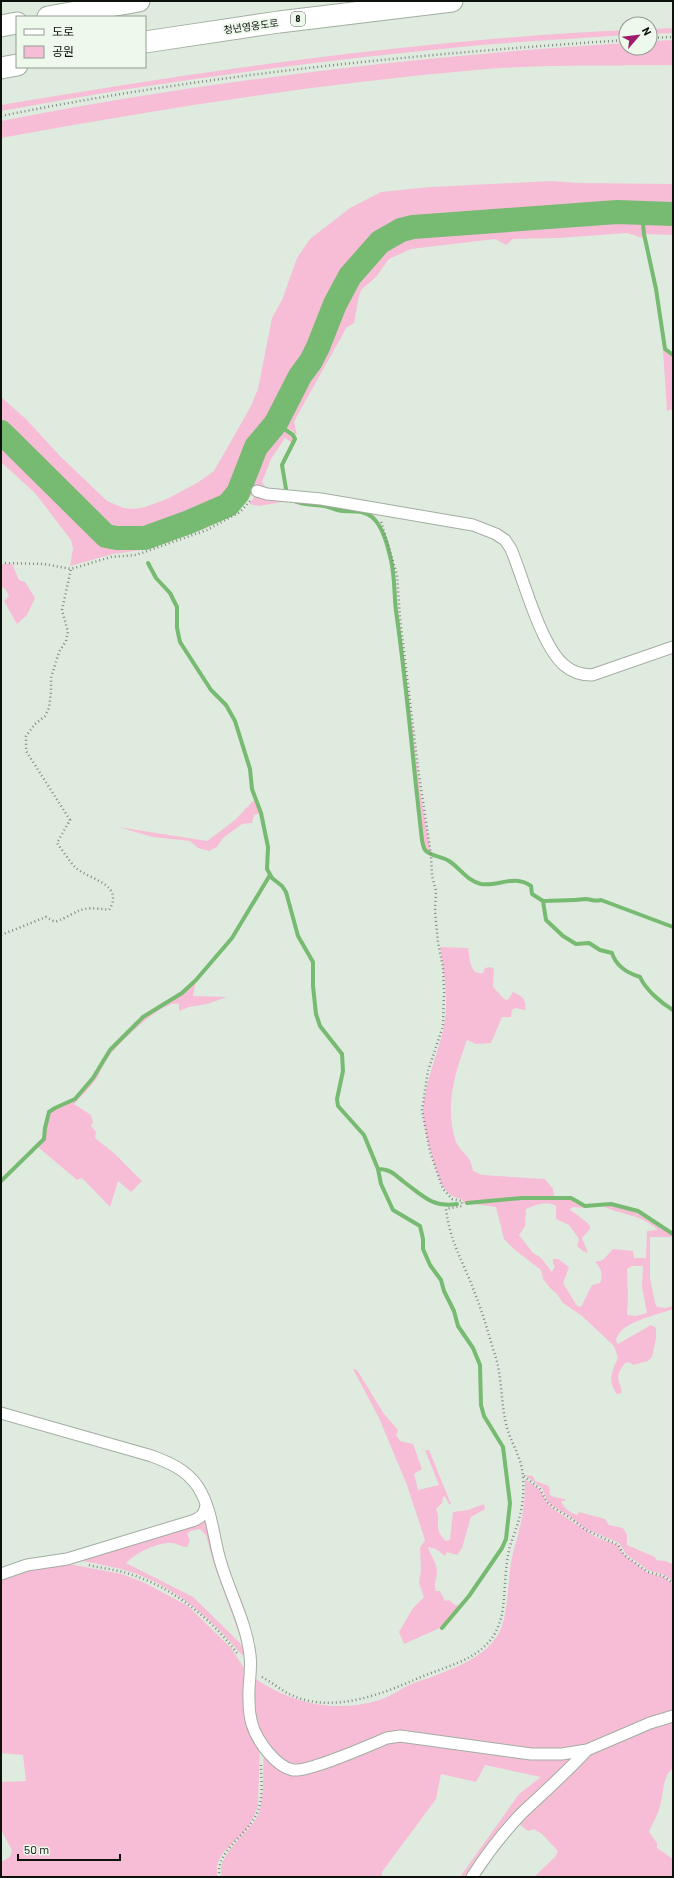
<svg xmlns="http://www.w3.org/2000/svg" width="674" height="1878" viewBox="0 0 674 1878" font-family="Barlow,'Noto Sans KR',sans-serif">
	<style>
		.green { fill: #f7bdd7; fill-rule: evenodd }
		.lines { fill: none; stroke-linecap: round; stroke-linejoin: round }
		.stream { stroke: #77ba71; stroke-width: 4 }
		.river { stroke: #77ba71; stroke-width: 24 }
		.minor-casing { stroke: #a2aea1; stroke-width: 13 }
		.motorway-casing { stroke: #a2aea1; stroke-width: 23 }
		.path { stroke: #818980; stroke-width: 2.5; stroke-dasharray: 1 3; stroke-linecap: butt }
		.minor { stroke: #fff; stroke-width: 11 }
		.motorway { stroke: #fff; stroke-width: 21 }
		.labels { text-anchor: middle; stroke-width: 4; stroke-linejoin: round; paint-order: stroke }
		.shield { fill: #ecf9eb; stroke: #50574f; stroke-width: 1 }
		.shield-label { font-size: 9px; font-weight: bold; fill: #0d110c }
		.street-label { font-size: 10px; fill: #0d110c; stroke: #ecf9eb }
	</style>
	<rect width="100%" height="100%" fill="#dfebde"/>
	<!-- green -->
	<path class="green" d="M673,28V33L650,34V29Z
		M626,30V35C574,39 523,41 471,46C314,61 156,82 1,111V105C208,70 416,40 626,30Z
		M673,40V65C608,66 541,64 476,70C316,84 158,109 1,138V121C207,81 416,56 626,43V48H650V41Z
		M551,181L577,183L673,184V212L617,210L413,225L400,228L379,240L348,274L333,303L316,346L309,360L298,374L275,422L255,446L236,491L227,503L189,520L144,535L117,536L107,534L1,429V397L26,419L60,456L107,501L124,508L134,509L145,507L167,499L197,483L214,471L250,408L258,389L272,318L282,300L297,258L310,239L350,208L381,192L430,187Z
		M618,214L641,217L643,238L627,233L558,238L513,239L506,245L495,239L411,249L389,259L376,277L361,290L359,296L354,323L346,328L343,334L297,416L294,422L297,435L291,430L279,423L302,377L314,360L320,347L338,302L352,278L371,255L387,242L402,235L419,230Z
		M645,216L673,217V235L644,234Z
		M663,350L673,357V409L667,411Z
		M278,425L290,434L294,441L292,443L285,438L271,459L262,482L265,487L285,494L257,488L240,509L206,528L149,549L113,554L70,566L73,549L71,540L35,493L1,462V437L99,534L112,541L144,540L145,545L149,544L147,539L166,533L230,506L239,494L258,449Z
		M258,493L286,497L297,503L282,502L259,506L249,504Z
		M298,502L370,510C397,540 395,581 399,619C406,668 411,717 417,767C420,796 426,825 431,854L425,849L422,840L412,756L403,651L395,601L392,562L385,539L378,524L368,514L359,511L336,510L328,506Z
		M1,564H12L19,580L25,582L35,598L27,615L17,624L4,601L9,596L6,590L1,586Z
		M254,800L260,813L254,815L252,823L242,824L223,838L217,847L209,851L198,848L190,841L153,837L118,827L207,841L235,820Z
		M440,947L468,948C470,958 469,975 483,973L485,968L491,967L494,969L493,987L504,999L508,1000L513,992C522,996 527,1000 525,1010L515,1008L512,1010L511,1017H502L491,1043L476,1044L467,1040C455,1073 444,1107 456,1142C459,1149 465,1153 469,1159C471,1162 472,1167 473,1171L482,1175L545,1179L553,1189L554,1198H522L464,1203L462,1199C454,1198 449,1195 444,1188C436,1176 422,1123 423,1109C426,1078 438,1055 444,1026C449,1000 444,972 440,947Z
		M196,980L193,996L227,997L207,1004L189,1007L179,1011V1004C163,999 119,1043 109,1056C104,1063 101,1071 97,1078C91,1087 82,1095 74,1104L91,1115L93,1122L91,1126L96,1132L95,1138L115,1154L142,1181L131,1192L118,1181L110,1207L82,1178L77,1180L38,1147L44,1139L45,1128L49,1113L55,1108L75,1099L93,1078L110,1051L143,1017L183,994Z
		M522,1198H571L585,1206L584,1208L574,1207L569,1209C575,1213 586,1221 590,1226V1229L582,1238L588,1253L583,1251L577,1246L579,1239L569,1225L556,1219V1206C547,1200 535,1205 526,1209L525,1226L519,1235L533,1253L540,1257L552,1272L555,1266L553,1264V1259H558L569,1267L563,1283L577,1306L581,1307L592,1285L600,1283C603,1276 602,1268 595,1262L603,1260L613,1249L633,1251L634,1258H646L647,1231L658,1230C638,1212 621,1216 601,1205C634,1203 647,1223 673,1235V1237H650V1278L655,1303L657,1307L665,1308L673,1306V1309C658,1315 618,1322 616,1341L618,1344L651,1325L656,1328V1338L652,1357L648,1361L633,1365L629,1362L625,1363C614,1378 619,1377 622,1393L617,1394C607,1381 612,1371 618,1358L614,1346L582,1316L563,1303L557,1294L550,1288L543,1279L541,1270L515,1250L504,1239L496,1207L467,1203ZM632,1266H643L642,1287L647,1313L636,1316L627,1315L628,1299L627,1269Z
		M353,1369L357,1370L384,1414L398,1430L396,1435L400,1441L413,1444L422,1469L414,1474L418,1490L439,1485L425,1450H429L451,1504H449L445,1496L443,1497L442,1503L436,1509C442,1523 432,1528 446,1541L450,1540L453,1512L468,1510L484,1504L485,1509L471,1517L462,1548L457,1555L447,1552L445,1556L436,1549L428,1547C431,1556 437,1563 437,1572C437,1579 433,1584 436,1591H440L445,1601L449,1600L455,1605L460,1606L442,1627L404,1644L399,1632L413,1608L424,1597L419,1583L421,1570L420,1548L425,1540L407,1485L379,1418Z
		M525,1475L533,1476L535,1481L549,1486L550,1495L554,1497L565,1499V1501H561C564,1508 570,1513 577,1515L579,1512L605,1519L609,1525L623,1528L627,1535V1545L655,1557L656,1560L665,1561L673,1564V1581L664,1575L648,1570L626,1554L619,1543L586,1529L568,1515L554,1507L548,1502L542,1488Z
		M525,1479L540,1490L547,1503L553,1509L596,1537L617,1545L624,1555L648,1573L663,1577L673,1584V1713L591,1744L539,1752L498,1744L418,1734L311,1765L282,1764L255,1728L253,1677C289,1703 337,1714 379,1700C390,1697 399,1690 409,1685C415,1682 422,1680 429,1678C456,1667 486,1658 500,1631C508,1614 508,1581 511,1562C513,1551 517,1540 519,1530C524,1513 525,1496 525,1479Z
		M205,1517L245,1637L240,1636L214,1565L206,1535L200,1529L194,1530L187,1533L190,1541L187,1547C180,1547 175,1542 168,1543C154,1544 136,1553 126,1563L193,1597L238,1641L248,1654L245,1656L242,1655C210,1617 170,1582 121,1569C107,1566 93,1563 79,1560Z
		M63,1563L122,1574L145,1583L188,1606L231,1648L244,1668V1688L260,1744L258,1806C255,1814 252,1821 247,1828C236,1843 211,1856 218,1877H1V1862L10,1857L12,1850L1,1830V1782L26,1781L23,1755L1,1753V1576L8,1574Z
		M673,1719V1768C662,1777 664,1793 660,1806C658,1815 652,1824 649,1832L657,1843V1848L673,1859V1877H534L555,1857L558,1851L542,1834L534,1829L528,1831L518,1823L591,1753Z
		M388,1739L579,1754L470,1877H460L519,1794L541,1777L485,1765L476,1782L441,1774L436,1799L382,1872V1877H222C215,1857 246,1835 256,1819C266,1802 262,1769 264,1749L289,1771Z"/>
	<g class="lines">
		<!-- stream -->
		<path class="stream" d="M642,213L644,234L656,289L665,349L673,355
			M276,423L293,435L295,439L282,465L287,495
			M293,500C303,506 315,504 325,506C329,507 333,509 337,510C349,513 361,508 372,517C383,526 388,547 391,560C395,577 394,595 396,611C407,687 413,764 422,840C423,844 423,848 426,851C433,857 441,856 449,861C460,868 467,881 481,884C497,887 514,874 531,886L532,894L543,901L546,920L563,936L576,944L589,943L600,950L612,953C616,966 627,973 640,977C646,990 661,1003 673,1010
			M145,538L147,544
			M148,563L156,578L170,593L177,607V628L180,642L211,690L226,705L235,721L250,769L252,789L261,813L268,847L267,869L272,878L282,886L286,892L298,936L313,962V986L316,1014L320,1026L342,1054L343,1071L337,1099L338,1106L364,1135L378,1169L381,1184L393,1210L420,1226L423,1239V1249L430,1265L441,1280L444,1291L454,1311L458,1326L473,1348L480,1365L481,1405L484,1416L503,1447L510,1503L506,1539L502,1548L469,1596L442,1628
			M543,901C558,900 571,901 585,899C592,899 594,902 601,900L673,927
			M378,1169C391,1169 395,1175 404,1182C423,1196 433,1208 457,1204
			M1,1181L44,1139L45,1128L49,1112L55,1108L75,1099L93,1078L110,1050L143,1017L182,993L196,980L232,938L270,875
			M467,1203L522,1198H571L585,1206L611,1204L638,1211L673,1234"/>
		<!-- river -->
		<path class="river" d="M1,432L106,536L117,538H145L189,522L228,505L238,493L256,447L276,423L300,376L311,361L318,347L335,304L350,276L380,242L401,230L413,227L617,212L673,214"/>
		<!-- minor casing -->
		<g class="minor-casing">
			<path id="minor" d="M257,491L267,494L321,499L473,525L496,534L505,540L511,549C524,580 540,644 564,665C572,672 581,675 592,675L673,647
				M1,1413L152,1456C170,1463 187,1470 198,1487C212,1509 213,1536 220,1560C229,1592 246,1621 250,1655C252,1670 248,1685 249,1700C249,1708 250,1717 252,1724C257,1741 276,1767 293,1770C309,1772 370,1745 387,1738L400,1736L531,1754H562L587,1750L650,1723L673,1716
				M1,1574L27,1565L67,1559L192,1521C201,1518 205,1514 206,1504
				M472,1877C486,1855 503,1833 521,1814C543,1793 566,1773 587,1750"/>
		</g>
		<!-- motorway casing -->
		<g class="motorway-casing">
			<path id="motorway" d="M48,17L139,1
				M1,26L17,23
				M145,42L279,22L452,1
				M1,68L17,65"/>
		</g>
		<!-- path -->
		<path class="path" d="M650,38L673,37
			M1,116C207,74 417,54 626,40
			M1,563L44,564L71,569L111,557L136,555L207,530L240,512L250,501
			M1,935L46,917L55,922C81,912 77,905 109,910C125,884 90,880 76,868C69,861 63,851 57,843L70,820L26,751V736L35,724L45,716L49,708L51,692V678L59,652L66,641L68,632L62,610L71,569
			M524,1476L540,1489L547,1502L554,1508L569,1517L586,1530L618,1545L624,1555L648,1572L663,1576L673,1583
			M89,1565C100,1568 112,1569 123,1572C168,1584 209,1616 237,1653
			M262,1677C271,1682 280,1689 289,1694C329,1714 377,1696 414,1680C454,1662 496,1659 503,1608C505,1591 505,1573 508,1555C510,1543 516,1531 519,1519C523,1505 524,1491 523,1477C522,1457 510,1442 506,1424C501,1402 502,1379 496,1358C489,1336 483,1313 474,1291C463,1261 450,1242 446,1209L462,1206V1201L452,1199L443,1189L430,1152L422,1110L428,1071L443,1026L444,993L443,967L438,943L435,911L436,891L432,876L431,855L418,768L400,618L397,575L381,521
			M220,1877C213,1854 247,1835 256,1815C264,1800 261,1780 261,1763"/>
		<!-- minor -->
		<use href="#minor" class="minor"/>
		<!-- motorway -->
		<use href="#motorway" class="motorway"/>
	</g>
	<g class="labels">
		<!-- shield labels -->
		<rect class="shield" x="291" y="12" width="14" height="14" rx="3"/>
		<g class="shield-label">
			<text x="298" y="22">8</text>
		</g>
		<!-- street labels -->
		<g class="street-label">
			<text transform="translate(251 26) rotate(-8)" y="4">청년영웅도로</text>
		</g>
	</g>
	<!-- border -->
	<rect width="674" height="1878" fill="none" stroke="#0d110c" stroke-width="4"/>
	<!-- legend -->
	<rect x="16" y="16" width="130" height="52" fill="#ecf9eb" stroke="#939c92"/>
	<rect x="24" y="29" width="20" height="6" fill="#ffffff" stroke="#939c92"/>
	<text x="52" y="36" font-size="12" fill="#0d110c">도로</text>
	<rect x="24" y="46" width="20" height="12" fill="#f7bdd7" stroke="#939c92"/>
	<text x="52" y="56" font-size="12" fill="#0d110c">공원</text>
	<!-- north arrow -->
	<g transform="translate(638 36) rotate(62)"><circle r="19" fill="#ecf9eb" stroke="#939c92"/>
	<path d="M0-3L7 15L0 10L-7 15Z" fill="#a01b6a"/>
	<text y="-6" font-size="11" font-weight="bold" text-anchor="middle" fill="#0d110c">N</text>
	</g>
	<!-- scale -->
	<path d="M18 1854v6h102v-6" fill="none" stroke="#0d110c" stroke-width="2"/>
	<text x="24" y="1854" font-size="12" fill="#0d110c" stroke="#ecf9eb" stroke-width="3" paint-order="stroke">50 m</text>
</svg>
